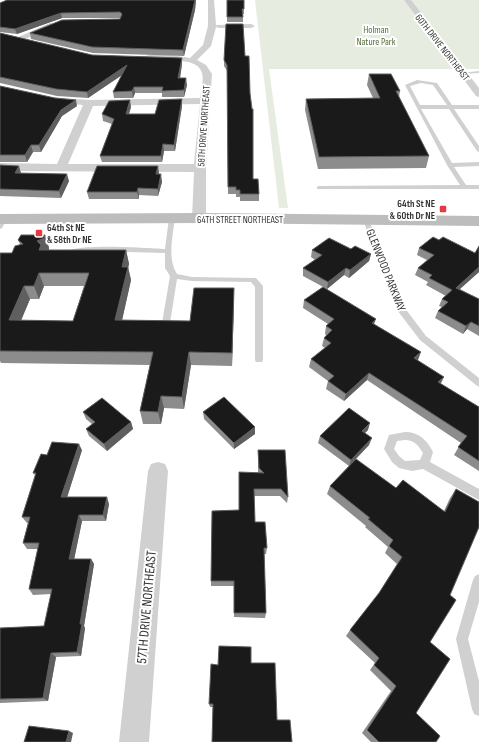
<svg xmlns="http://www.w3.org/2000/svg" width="479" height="742" viewBox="0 0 479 742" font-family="'Sofia Sans Condensed',sans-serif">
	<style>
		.green { fill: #e6ecdf }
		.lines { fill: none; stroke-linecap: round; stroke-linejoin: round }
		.service { fill: #d0d0d0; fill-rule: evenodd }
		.minor { fill: #d0d0d0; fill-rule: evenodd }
		.secondary { fill: #bdbdbd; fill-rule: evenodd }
		.wall { fill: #8c8c8c; fill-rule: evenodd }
		.shaded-wall { fill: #5f5f5f }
		.building { fill: #1a1a1a; stroke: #5f5f5f; fill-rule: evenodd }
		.poi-dot { fill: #e63946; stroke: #fff; stroke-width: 1.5 }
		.labels { text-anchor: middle; stroke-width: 4; stroke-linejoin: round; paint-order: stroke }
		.far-park-label { font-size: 10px; fill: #56703f; stroke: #fff }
		.far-street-label { font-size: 10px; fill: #333; stroke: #fff }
		.far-poi-label { font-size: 10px; font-weight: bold; fill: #333; stroke: #fff; text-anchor: end }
		.street-label { font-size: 12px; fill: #333; stroke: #fff }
		.near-street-label { font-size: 14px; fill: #333; stroke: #fff }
	</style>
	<rect width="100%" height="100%" fill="#fff"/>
	<!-- green -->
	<path class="green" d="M255,0H479V69H269L288,208H279Z"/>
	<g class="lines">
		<!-- service -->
		<path class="service" d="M479,71V73L463,74L461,73Z
			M417,80L437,83L452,105H479V109H454L479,146V152L477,151L449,109H421L452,163L479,162V166L454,167L466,185H479V189H317V187L319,186L460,185L447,165L405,85ZM421,83L433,85L447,105H420L410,86Z
			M172,216L175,218C173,235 167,259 177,274L192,277L253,278H256L263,286V360L262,362H256L255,360V287L251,282L192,281L177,279L170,323L166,326L162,323L170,276L165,268V253L90,251L70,254L66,252C78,243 147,248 165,249L169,218Z
			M4,217L7,219L2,228L0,229V220Z
			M366,218L369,220L404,307L426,336L479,378V387L476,385L420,340L397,310L363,220Z
			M405,432C419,432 427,440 433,452L430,462L479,489V500L423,469L412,471L399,468L392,462L384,449L389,435ZM405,440C414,440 418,445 423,453L420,460L405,461L399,456L394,449L397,441Z
			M479,574V602L468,639L479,681V716L474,714L472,709L456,639L473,580L475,576Z"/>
		<!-- minor -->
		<path class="minor" d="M208,0H214L216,25L251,24L255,26L251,28H219L216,27L211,46L197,60L206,65L212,74L206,168V218L204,221H194L192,218L194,172L0,171V163L57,164L83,105L51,102L48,101L46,99L48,97L89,100L200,98C201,91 204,80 202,73C195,51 152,68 142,58C149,51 180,56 190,58L203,45L208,26ZM200,104L194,164H68L93,106Z
			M404,0H411L479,88V97L476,96Z
			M50,23L57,25L21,41L14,39Z
			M158,462L165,464L168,471L149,742H119L148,471L151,464Z"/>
		<!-- secondary -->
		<path class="secondary" d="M199,213L479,216V226L199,223L0,224V214Z"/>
	</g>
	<!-- wall -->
	<path class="wall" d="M7,0H196L195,10L184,56L93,53L31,39L30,33L120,19L121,18H62L17,34L0,32V3Z
		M227,0H244V14H243V22H227Z
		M0,33L92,55L182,64L180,78L187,85L184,97H162V93H135L133,98H114L113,92L122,75L88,98L57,96L0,83Z
		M245,56L253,179L259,194V201H240V197H236V194H228L227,71L224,66V60Z
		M369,74L400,91L399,97L429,156L426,168L318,169L305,110L306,99L373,98L367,85Z
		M0,86L77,106L62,116L41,152H33L27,162H0Z
		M182,99V106L175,151H164L162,162H102L100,156L112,124L103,121L102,114L131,107L129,114H155Z
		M0,165L21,173L69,181L61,198L0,196Z
		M159,173V174L162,182L158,196L139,195V199H89L87,192Z
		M45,235L49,248V250H126L129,264L128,267L131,280L122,320L190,321L234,288L232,366L191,365L184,409L164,408L161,424H143L140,411L150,365L1,363L0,361V253H12L20,244L18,240ZM44,286H84L73,321H21L30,299H39Z
		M419,248L479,272L460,289L479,299V336L467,329L463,334L435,318L438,311L442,307L439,306L442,299L446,296L426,285L428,282L415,275L418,268L427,260L417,255Z
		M351,249L371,254L369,261L349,278L344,275L327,289L303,276V268L315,260L311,257L312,250Z
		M304,300L374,325L417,360L441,384L479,407V471L454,455L461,443L367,380L344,401L326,389L328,381L309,367L311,359L325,348L322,346L324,338L326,335L325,334L326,326L328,324L303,308Z
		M83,412L131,422L133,429L107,451L89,436L86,429L92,424L86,419Z
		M203,412L255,434L234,449L204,419Z
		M368,430L365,433L369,445L355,460L396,488L444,511L450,498L456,489L430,642L416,713L436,742H371L362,733L391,691L370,670L375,663L346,636L350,630L379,593L397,564L385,553L388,547L365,527L366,526L327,494L330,486L349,466L318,443L320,436Z
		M82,450L67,497L109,504L106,521H82L74,559H91L94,564L84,626L85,628L81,656L56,657L48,701L0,703V628L44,626L51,594L33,595L29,589L38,549H27L23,543L28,523H27L22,517L35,475L33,473L47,455Z
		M258,450L288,497L287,503L280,496H254L255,522L267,548L266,554H264L266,613L265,618L234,617V586H211V581L239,510L258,473Z
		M251,663L277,720L292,742L213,707H210L209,704L218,665Z"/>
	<!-- shaded-wall -->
	<path class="shaded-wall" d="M195,0H196L195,10L184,56L183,50Z
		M61,13L62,18L17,34L15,29Z
		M182,58V64L179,85L178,78Z
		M127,65L128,71L88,98L87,92Z
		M186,78L187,85L184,97V90Z
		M134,87L135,93L133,98L132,91Z
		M182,99V106L175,151L174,145Z
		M76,100L77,106L62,116L41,152L39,145L61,110Z
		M130,100L131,107L127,120L126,114Z
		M163,144L164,151L162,162L161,156Z
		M31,145L33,152L27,162L25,155Z
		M19,166L21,173L17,180L15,173Z
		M158,166L159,173L157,181L156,174Z
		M67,174L69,181L61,198L59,191Z
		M161,174L162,182L158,196V189Z
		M138,188L139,195V199L137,192Z
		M45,235L49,248L48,251L39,250L37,241Z
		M126,250L129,264L125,280L122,267Z
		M371,254L369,261L349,278L350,270Z
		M128,267L131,280L119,334L115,320Z
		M479,267V272L453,295L456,288Z
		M346,268L344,275L327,289L328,282Z
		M39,273L44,286L39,299L34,286Z
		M24,286L30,299L15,334L9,320Z
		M234,288V302L232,366V353Z
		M376,319L373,327L372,323Z
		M471,322L467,329L463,334L466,326Z
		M189,352L191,365L184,409L182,397Z
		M421,352L418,360L411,366L414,358Z
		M369,373L367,380L344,401L346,394Z
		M444,377L440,385L438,382Z
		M161,396L164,408L161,424L158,412Z
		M131,422L133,429L107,451L104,444Z
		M370,423L368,430L360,438L362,431Z
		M255,427V434L234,449V443Z
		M372,438L369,445L349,466L351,460Z
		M79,444L82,450L65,504L61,497Z
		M107,497L109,504L106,521L103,515Z
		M79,515L82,521L73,565L69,559Z
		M91,559L94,564L84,626L85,628L81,656L77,652L80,624Z
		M51,653L56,657L48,701L43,698Z
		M69,731L73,733L71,742H66Z"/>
	<!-- building -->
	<path class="building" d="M7,0H195L183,50L92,47L30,33L62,20L120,19L122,14L120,12L61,13L15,29L0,27V3Z
		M227,0H244V9H242L243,17H227Z
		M226,24H243L245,56H249L250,93L252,109H253V179H258L259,194H240V190H236V187H228L227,65L224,60Z
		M0,33L92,55L182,58L178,78H186L184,90L162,91L163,87H134L132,91L113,92L127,65L87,92L56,89L0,77Z
		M369,74H391L400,91H396L429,156L319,157L306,99L380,98Z
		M0,86L55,98L76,100L61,110L39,145H31L25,155H0Z
		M182,99L174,145L163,144L161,156H100L114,119L102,114L109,101L130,100L126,114H155L159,100Z
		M0,165L19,166L15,173L67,174L59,191L0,189Z
		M97,166H158L156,174H161L158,189L138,188L137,192H87Z
		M21,235H45L44,238L37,241L41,245L39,250H126L122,267H128L115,320L190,321L194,288H234L232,353L189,352L182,397L161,396L158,412L140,411L153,352L0,351V253H12L15,246L23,244L18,240ZM39,273H89L73,321L9,320L24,286H34Z
		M433,237L439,240L443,237L475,253L479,246V267L456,288L479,299V326L471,322L466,326L438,311L448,302L442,299L452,290L429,278L432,275L418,268L434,255L419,248Z
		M329,238L351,249L355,246L371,254L350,270L346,268L328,282L303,268L322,255L312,250Z
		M323,287L376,319L372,323L421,352L414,358L444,377L438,382L479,407V461L458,447L467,436L369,373L346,394L328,381L334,376L311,359L331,343L324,338L332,330L326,326L334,319L304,300Z
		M224,397L255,427L234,443L203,412Z
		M102,398L131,422L104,444L86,429L95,422L83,412Z
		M349,408L370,423L362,431L372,438L351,460L320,436Z
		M52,442L79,444L61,497H107L103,515H79L69,559H91L80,624H82L77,652L51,653L43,698L0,699V628L44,626L52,589H29L39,543H23L30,517H22L36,473H33L41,454L47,455Z
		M258,450H285L288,497L281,489H254L255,522H265L267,548H264L266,613H234V581H211L212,511L239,510V472L264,473L259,468Z
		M356,459L396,488L403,480L445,512L456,489L479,502V527L450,595L456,600L430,642L450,659L416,713L440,736L436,742H379L367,730L396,686L374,665L379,658L350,630L379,593L402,557L389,546L393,540L368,519L370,518L330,486Z
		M219,646L251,647V663H275L277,720H290L292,742H212L213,704H209L211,664L218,665Z
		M29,726L69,731L66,742H24Z"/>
	<!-- markers -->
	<g class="poi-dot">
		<rect x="439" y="205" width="8" height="8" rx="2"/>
		<rect x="35" y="229" width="8" height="8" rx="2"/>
	</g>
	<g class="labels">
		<!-- far-park labels -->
		<g class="far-park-label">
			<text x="376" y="33">Holman<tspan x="376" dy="12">Nature Park</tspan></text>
		</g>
		<!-- far-street labels -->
		<g class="far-street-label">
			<text transform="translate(443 47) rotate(52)" y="4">60TH DRIVE NORTHEAST</text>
			<text transform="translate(203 126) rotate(-86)" y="4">58TH DRIVE NORTHEAST</text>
			<text x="240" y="223">64TH STREET NORTHEAST</text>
		</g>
		<!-- far-poi labels -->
		<g class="far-poi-label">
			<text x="435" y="207">64th St NE<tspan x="435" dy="12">&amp; 60th Dr NE</tspan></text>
			<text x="47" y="231" text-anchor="start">64th St NE<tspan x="47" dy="12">&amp; 58th Dr NE</tspan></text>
		</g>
		<!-- street labels -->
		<g class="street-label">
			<text transform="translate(386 270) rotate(68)" y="4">GLENWOOD PARKWAY</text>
		</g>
		<!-- near-street labels -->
		<g class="near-street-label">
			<text transform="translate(146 607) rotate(-85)" y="5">57TH DRIVE NORTHEAST</text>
		</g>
	</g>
</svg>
